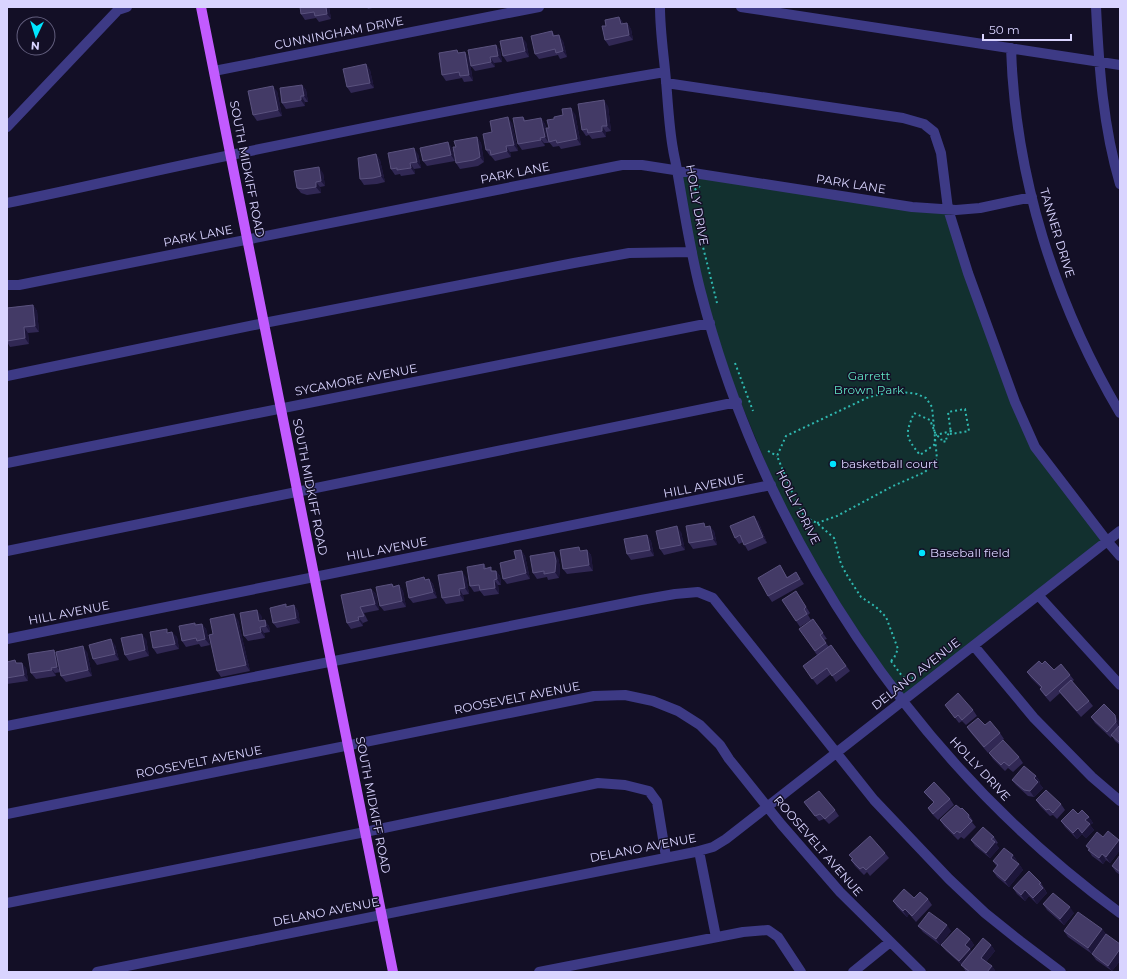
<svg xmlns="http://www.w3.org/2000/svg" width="1127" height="979" viewBox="0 0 1127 979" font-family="Montserrat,sans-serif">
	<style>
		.green { fill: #12302f }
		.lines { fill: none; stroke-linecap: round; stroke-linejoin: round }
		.path { stroke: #2fb8b0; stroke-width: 2; stroke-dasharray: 2 3; stroke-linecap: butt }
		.minor { stroke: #3d3a85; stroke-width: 10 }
		.major { stroke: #c25bff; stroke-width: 10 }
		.wall { fill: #312854 }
		.shaded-wall { fill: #1d163a }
		.building { fill: #433a66; stroke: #5a527e }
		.poi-dot { fill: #00e5ff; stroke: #130f26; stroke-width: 1.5 }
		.labels { text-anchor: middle; stroke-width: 3; stroke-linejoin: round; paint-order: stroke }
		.street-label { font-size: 12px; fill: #d9d4ff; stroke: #130f26 }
		.park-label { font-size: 12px; fill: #5fe0c0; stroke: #130f26 }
		.poi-label { font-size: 12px; fill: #d9d4ff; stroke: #130f26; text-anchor: start }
	</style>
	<rect width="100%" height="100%" fill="#130f26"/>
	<!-- green -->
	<path class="green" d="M677,171L948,210L1035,447L1106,540L903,701L793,529L715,340Z"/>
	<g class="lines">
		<!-- path -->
		<path class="path" d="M693,194V191L700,186
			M702,243L717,303
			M735,363L753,411
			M965,409L969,431L951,434L948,412Z
			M935,439L934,445L920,455C905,436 905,435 914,413L930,420L936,435L941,438L942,442L947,441L946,437L951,431L936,435
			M768,451L777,456
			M817,523L837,516L893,486L925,472L937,459L932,407L926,398L917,394L895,391L869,397L786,436L777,456L794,497L805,517L817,523L834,538L841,564L848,577L861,597L876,607L886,617L898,649L894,658L891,661
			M891,661L902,676L907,680L914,678"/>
		<!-- minor -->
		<path class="minor" d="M660,7C660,32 664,56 666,81C668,103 669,127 673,149C674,156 676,163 677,170C684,210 690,250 700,289C763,535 915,763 1120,913
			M741,7L1120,65
			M1096,7C1099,67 1103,127 1120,184
			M1011,48C1015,176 1055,303 1120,413
			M214,71L539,7
			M666,83L903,118L924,124L934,132L941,153L948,209L968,273L1015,402L1035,447L1107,541L1120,556
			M7,127L118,10L127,7
			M7,203C82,188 156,170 231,155C375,125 520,96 665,72
			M7,285H19L622,165H642L912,207L956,210L980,208L1032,197
			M7,376L264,323L574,263L629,253L692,252
			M7,463L710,323
			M7,551L737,402
			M1038,595L1120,685
			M7,639L771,485
			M974,646L1034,718L1092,777L1120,801
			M7,726L641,600L675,594L698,592L713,598L874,800L949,879L985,913L1020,941L1061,972
			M7,814L594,696L625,695L653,701L678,711L700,725L720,745L729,759L781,824L840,892L921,972
			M699,851L716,937
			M7,903L365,832L598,783L625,785L649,791L657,802L666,857
			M97,972L695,852L713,847L726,839L1120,531
			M539,972L743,932L768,930L778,937L801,972
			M853,972L890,942"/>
		<!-- major -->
		<path class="major" d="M201,7L393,972"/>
	</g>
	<!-- wall -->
	<path class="wall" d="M300,7H329L331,19L319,22L316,18L305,20L301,14Z
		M367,7H377L368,9Z
		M619,17L624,24L627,23L631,29L633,40L609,46L605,40L606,26Z
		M552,31L555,36L563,41L567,57L560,59L558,55L539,59L535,54Z
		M526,42L529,57L507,62L503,56Z
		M496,45L500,50L502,62L494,63L495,67L475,71L471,66Z
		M465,52L469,58L473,81L464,82L462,78L446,81L442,75L460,53Z
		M366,64L370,70L374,88L351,93L347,87Z
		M302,85L306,90L308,102H305V106L286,109L282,103Z
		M277,91L282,116L257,121L253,115Z
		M608,106L611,131L606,132V137L592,139L589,135L586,136L582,130Z
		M575,114L581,145L561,149L559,146L553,147L549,142V143H544L545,146L522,150L518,144L523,117L526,121L541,118L545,124L546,128H549L554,119Z
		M512,123L518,151L510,152L511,157L495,161L491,156H490L486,150L492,132Z
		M477,137L481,143L484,162L478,166L460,169L456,163V147Z
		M452,148L455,161L427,166L423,161Z
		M376,154L380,160L385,182L377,184L364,185L360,179Z
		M418,154L421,168L414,169L415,174L401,176L400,174L395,175L391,169Z
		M323,173L325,186L320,187L321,193L307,195L301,193L297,188Z
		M33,305L37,311L39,332L28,333L29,344L10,347L7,342V308Z
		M758,521L767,543L748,551L743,542L739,544L735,538Z
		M707,526L714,531L717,545L693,549L689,543Z
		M681,532L685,550L664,555L660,549Z
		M647,535L651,541L654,556L631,560L627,554Z
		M521,550L525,556L530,579L507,584L503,579L516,559Z
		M587,550L591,555L593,571L567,574L563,569Z
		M558,558L560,567L559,578L548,580L547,577L537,579L533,573Z
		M484,564L486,568L493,571H496L500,576L501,585H498L499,594L484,596L480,591L474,592L470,586Z
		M780,565L787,577L796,572L804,584L772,602L768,596Z
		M466,577L469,594L463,595L464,601L446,604L442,598Z
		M426,579H429L433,584L437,598L413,603L409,598Z
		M392,584L394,586L399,585L403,591L406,607L384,611L380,606Z
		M371,589L376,594L379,610L364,613L368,621L363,623V626L351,629L347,623Z
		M796,591L810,613L808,615L811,620L813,619L827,639L824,640L829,647L831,645L850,671L836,682L831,674L817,685L803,666L817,655L799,629L811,620L800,627L796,621Z
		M294,605L298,611L300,623L277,628L273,623Z
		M261,615L262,620L269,626L270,632L264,633L265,638L248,641L244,636Z
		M238,620L250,671L221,677L217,671L213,634Z
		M202,624L206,629L210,645L201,647L199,644L186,647L182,641L196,625Z
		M169,632L177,637L179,649L157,654L153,648Z
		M146,639L149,656L129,661L125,655Z
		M115,645L119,660L97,665L93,659Z
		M87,652L92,676L66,682L61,676V672L55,673L56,676L36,679L31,673L57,654Z
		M7,662L17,663L26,668L28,681L7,684Z
		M1042,664L1054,670L1070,675L1074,680L1072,682L1089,701L1093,706L1081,717L1060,693L1050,702L1044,695L1040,689L1041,688L1031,678L1027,672Z
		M945,705L973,710L977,716L966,725L962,721L959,723Z
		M1091,717L1119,721L1120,745L1115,741L1112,736L1111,738L1095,723Z
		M985,725L1000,733L1004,739L988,753L971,733L967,727Z
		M989,753L1019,757L1023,763L1013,772L1008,768L1005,771L993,759Z
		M1036,776L1040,782L1039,783L1043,788L1034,797L1028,796L1016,785L1012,780Z
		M924,792L950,799L954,805L938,820L932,814L928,808L934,803L928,797Z
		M1036,800L1061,804L1065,810L1057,819L1053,815L1050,816L1040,806Z
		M804,802L835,810L839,816L829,824L824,819L819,821Z
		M961,809L969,815L973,821L972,822L976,827L964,839L961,837L958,840L944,826L940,820Z
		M1078,814L1089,817L1093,823L1090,825L1094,830L1086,838L1082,834L1077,839L1065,827L1061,821Z
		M994,837L998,843L996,844L999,848L990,858L975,846L971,840Z
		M1103,837L1120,841V850L1110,863L1106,860L1103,864L1092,856L1086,846Z
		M885,853L889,858L870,876L867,872L864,875L855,866L851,860L852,859L849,855Z
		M1013,855L1017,861L1016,862L1019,864L1023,870L1009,887L997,877L993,871L997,867L993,861Z
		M1120,855V875L1116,872L1112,866Z
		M1041,883L1047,893L1037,904L1029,896L1025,901L1017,894L1013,888Z
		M914,898L928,899L932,905L916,922L909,914L907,917L897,907L893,901Z
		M1043,904L1074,913L1064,925L1047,910Z
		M918,926L951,931L940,945L923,932Z
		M1102,929L1106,934L1092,954L1068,937L1064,931Z
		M970,939L974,945L970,949L972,952L991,945L995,951L986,962L992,966L996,972H966L962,965L946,951L941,945Z
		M1120,944V961L1112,971L1096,960L1092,954Z"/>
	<!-- shaded-wall -->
	<path class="shaded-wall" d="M326,7H329L331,19L327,14Z
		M619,17L623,23L625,30L621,24Z
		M627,23L631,29L633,40L629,35Z
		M559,35L563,41L567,57L563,51Z
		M522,37L526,42L529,57L525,51Z
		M496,45L500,50L502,62L498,56Z
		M465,52L469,58L473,81L469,75Z
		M490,57L494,63L495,67L491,62Z
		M366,64L370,70L374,88L370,83Z
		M302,85L306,90L308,102L304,96Z
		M273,86L277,91L282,116L278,110Z
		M301,96L305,102V106L301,100Z
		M604,100L608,106L611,131L607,126Z
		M571,108L575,114L581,145L577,139Z
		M508,117L512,123L518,151L514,145Z
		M541,118L545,124L549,143L545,137Z
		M602,126L606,132V137L602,131Z
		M477,137L481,143L484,162L480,157Z
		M540,138L544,143L545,146L541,140Z
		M448,142L452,148L455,161L451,155Z
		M506,146L510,152L511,157L507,151Z
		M414,148L418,154L421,168L417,162Z
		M376,154L380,160L385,182L381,176Z
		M410,163L414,169L415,174L411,168Z
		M319,167L323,173L325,186L321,181Z
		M316,182L320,187L321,193L316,187Z
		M33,305L37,311L39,332L35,326Z
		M24,327L28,333L29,344L25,338Z
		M754,516L758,521L767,543L763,537Z
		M677,526L681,532L685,550L681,545Z
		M710,526L714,531L717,545L713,539Z
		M647,535L651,541L654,556L650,550Z
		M521,550L525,556L530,579L526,573Z
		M587,550L591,555L593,571L589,565Z
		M554,552L558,558L560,567L559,578L555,572Z
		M462,571L466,577L469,594L465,588Z
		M496,571L500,576L501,585L497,579Z
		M429,579L433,584L437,598L433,592Z
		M494,580L498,585L499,594L495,588Z
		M399,585L403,591L406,607L402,601Z
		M371,589L376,594L379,610L375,604Z
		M459,589L463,595L464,601L460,595Z
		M294,605L298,611L300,623L296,618Z
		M257,610L261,615L264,627L259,621Z
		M234,614L238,620L250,671L246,665Z
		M358,617L363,623V626L359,620Z
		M265,620L269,626L270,632L266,626Z
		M202,624L206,629L210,645L205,639Z
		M260,627L264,633L265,638L261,632Z
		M172,632L177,637L179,649L175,644Z
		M142,634L146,639L149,656L145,650Z
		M111,639L115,645L119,660L115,654Z
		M83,646L87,652L92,676L88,670Z
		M54,650L58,655L61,672L57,667Z
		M22,663L26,668L28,681L24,675Z
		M51,668L55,673L56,676L52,670Z
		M1115,715L1119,721L1120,728L1116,722Z
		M1036,776L1040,782L1039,783L1043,788L1034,797L1030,791L1034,778Z
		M1089,817L1093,823L1090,825L1094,830L1086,838L1082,833L1085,820Z
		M1078,828L1082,834L1077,839L1073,833Z
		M1119,840L1120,850L1110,863L1106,857Z
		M995,842L999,848L990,858L986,853Z
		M1102,854L1106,860L1103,864L1099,858Z
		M1013,855L1017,861L1015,863L1011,858Z
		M1019,864L1023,870L1009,887L1005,881Z
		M1043,888L1047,893L1037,904L1033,898Z
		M1025,890L1029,896L1025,901L1021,895Z
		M1070,907L1074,913L1064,925L1060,919Z
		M905,909L909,914L907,917L903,911Z
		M947,925L951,931L940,945L936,939Z
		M1102,929L1106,934L1092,954L1088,948Z
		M970,939L974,945L970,949L974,955L963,966L959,961L965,945Z
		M991,945L995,951L985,963L981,958Z
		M1120,949V961L1112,971L1108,966Z
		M992,966L996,972H987Z"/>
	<!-- building -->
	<path class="building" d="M300,7H326L327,14L315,16L314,12L301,14Z
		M619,17L621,24L627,23L629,35L605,40L602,26H606L605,20Z
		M552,31L553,36L559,35L563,51L556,53L555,49L535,54L531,36Z
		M522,37L525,51L503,56L500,41Z
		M496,45L498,56L490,57L491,62L471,66L468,50Z
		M457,50L458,53L465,52L469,75L460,76L459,72L442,75L439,53Z
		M366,64L370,83L347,87L343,69Z
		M302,85L304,96H301V100L282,103L280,88Z
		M273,86L278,110L253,115L248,91Z
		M604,100L607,126H602V131L588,133L587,129L582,130L578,104Z
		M571,108L577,139L557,143L556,140L549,142L546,128H549L547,120L554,119V117L563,115L562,109Z
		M508,117L514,145L506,146L507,151L491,155L490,150H486L483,134L492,132L490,121Z
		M523,117L524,121L541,118L545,137L540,138L541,140L518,144L513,118Z
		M477,137L480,157L474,160L456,163L453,147H456L454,141Z
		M448,142L451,155L423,161L420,148Z
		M414,148L417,162L410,163L411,168L397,170V168L391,169L388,153Z
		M376,154L381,176L373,178L360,179L358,158Z
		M319,167L321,181L316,182V187L303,189L297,188L294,171Z
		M33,305L35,326L24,327L25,338L7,341V308Z
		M754,516L763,537L744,545L740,535L735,538L730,526Z
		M704,523L705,527L710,526L713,539L689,543L686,526Z
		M677,526L681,545L660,549L656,531Z
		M647,535L650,550L627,554L624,539Z
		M579,547L580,551L587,550L589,565L563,569L560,550Z
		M521,550L526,573L503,579L500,563L516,559L514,551Z
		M554,552L556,561L555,572L544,574V571L533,573L530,556Z
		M484,564V569L491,567V571H496L497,579L494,580L495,588L480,590L479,585L470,586L467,567Z
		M780,565L787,578L796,572L800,579L768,596L758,578Z
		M462,571L465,588L459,589L460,595L442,598L438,575Z
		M424,577L425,580L429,579L433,592L409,598L406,582Z
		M392,584L393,587L399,585L402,601L380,606L376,587Z
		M371,589L375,604L360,607L364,616L358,617L359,620L347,623L341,595Z
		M796,591L806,607L804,609L807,614L796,621L782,600Z
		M286,604V607L294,605L296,618L273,623L270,608Z
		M257,610L259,621L265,620L266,626L260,627L261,632L244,636L240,613Z
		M234,614L246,665L217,671L209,635L213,634L210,619Z
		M813,619L823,633L820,635L826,643L815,651L799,629Z
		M195,623V625L202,624L205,639L197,641L196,638L182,641L179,626Z
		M167,629V633L172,632L175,644L153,648L150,632Z
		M142,634L145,650L125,655L121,638Z
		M111,639L115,654L93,659L89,645Z
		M831,645L846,666L832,676L827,668L812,679L803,666Z
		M83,646L88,670L61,676L56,652Z
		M54,650L57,667L51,668L52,670L31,673L28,654Z
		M15,660L16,663H22L24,675L7,678V662Z
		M1039,661L1042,664L1045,661L1054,670L1061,664L1070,675L1046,696L1040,689L1042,687L1027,672Z
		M1071,680L1089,701L1077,711L1059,691Z
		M958,693L973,710L962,720L958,715L955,718L945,705Z
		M1104,704L1115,715L1116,722L1107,732L1091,717Z
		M978,718L985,725L990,721L1000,733L984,747L967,727Z
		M1120,725V743L1111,735Z
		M1003,740L1019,757L1009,766L1004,762L1001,765L989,753Z
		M1024,766L1036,776L1034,778L1038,782L1030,791L1024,790L1012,780Z
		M934,782L950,799L933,814L928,808L934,802L924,792Z
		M1046,790L1061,804L1053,813L1049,809L1046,810L1036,800Z
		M819,791L835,810L825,819L820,814L815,816L804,802Z
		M956,805L961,809L962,808L969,815L968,817L972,821L960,833L957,831L954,834L940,820Z
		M1073,809L1078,814L1082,810L1089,817L1085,820L1090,824L1082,833L1078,828L1073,833L1061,821Z
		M983,827L994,837L991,839L995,842L986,853L971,840Z
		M1108,831L1119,840L1106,857L1102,854L1099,858L1088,850L1090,849L1086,846L1097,832L1103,837Z
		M870,836L885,853L866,870L863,867L860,869L851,860L853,859L849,855Z
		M1004,848L1013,855L1011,858L1019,864L1005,881L993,871L998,865L993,861Z
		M1120,855V872L1112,866Z
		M1029,871L1041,883L1039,884L1043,888L1033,898L1025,890L1021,895L1013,888Z
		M904,889L914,898L920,892L928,899L912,916L905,909L903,911L893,901Z
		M1053,893L1070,907L1060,919L1043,904Z
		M929,912L947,925L936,939L918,926Z
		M1078,912L1102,929L1088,948L1064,931Z
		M957,928L970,939L965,945L970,949L959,961L941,945Z
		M1106,934L1120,944V949L1108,966L1092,954Z
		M983,938L991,945L981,958L992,966L987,972H970L961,965Z"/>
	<!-- markers -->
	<g class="poi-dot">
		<circle cx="833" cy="464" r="4"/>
		<circle cx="922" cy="553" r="4"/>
	</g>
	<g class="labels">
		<!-- street labels -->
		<g class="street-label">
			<text transform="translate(339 33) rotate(-11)" y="4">CUNNINGHAM DRIVE</text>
			<text transform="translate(247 169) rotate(79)" y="4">SOUTH MIDKIFF ROAD</text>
			<text transform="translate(515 173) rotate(-11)" y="4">PARK LANE</text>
			<text transform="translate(851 184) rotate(9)" y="4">PARK LANE</text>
			<text transform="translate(697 205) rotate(80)" y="4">HOLLY DRIVE</text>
			<text transform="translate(1057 233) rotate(73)" y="4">TANNER DRIVE</text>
			<text transform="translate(198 236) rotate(-11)" y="4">PARK LANE</text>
			<text transform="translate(356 380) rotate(-11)" y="4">SYCAMORE AVENUE</text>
			<text transform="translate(704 486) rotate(-11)" y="4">HILL AVENUE</text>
			<text transform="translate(310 487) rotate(79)" y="4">SOUTH MIDKIFF ROAD</text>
			<text transform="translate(798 507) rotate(63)" y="4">HOLLY DRIVE</text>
			<text transform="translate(387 549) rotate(-11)" y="4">HILL AVENUE</text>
			<text transform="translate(69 613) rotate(-11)" y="4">HILL AVENUE</text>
			<text transform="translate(916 674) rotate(-38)" y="4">DELANO AVENUE</text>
			<text transform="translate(517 698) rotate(-11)" y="4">ROOSEVELT AVENUE</text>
			<text transform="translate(199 762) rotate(-11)" y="4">ROOSEVELT AVENUE</text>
			<text transform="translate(980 769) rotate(47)" y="4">HOLLY DRIVE</text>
			<text transform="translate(373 805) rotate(79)" y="4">SOUTH MIDKIFF ROAD</text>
			<text transform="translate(818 846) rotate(49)" y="4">ROOSEVELT AVENUE</text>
			<text transform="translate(643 848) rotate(-11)" y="4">DELANO AVENUE</text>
			<text transform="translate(326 912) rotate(-11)" y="4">DELANO AVENUE</text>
		</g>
		<!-- park labels -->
		<g class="park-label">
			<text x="869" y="380">Garrett<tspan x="869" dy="14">Brown Park</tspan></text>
		</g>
		<!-- poi labels -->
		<g class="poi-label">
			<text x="841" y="468">basketball court</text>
			<text x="930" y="557">Baseball field</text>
		</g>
	</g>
	<!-- border -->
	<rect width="1127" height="979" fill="none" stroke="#d9d4ff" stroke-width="16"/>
	<!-- north arrow -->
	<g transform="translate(36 36) rotate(184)"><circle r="19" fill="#130f26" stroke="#625e7d"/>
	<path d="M0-3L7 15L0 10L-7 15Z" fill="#00e5ff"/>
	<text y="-6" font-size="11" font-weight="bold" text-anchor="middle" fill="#d9d4ff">N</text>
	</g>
	<!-- scale -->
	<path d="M983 34v6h88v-6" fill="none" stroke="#d9d4ff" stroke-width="2"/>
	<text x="989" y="34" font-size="12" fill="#d9d4ff" stroke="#130f26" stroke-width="3" paint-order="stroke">50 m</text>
</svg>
